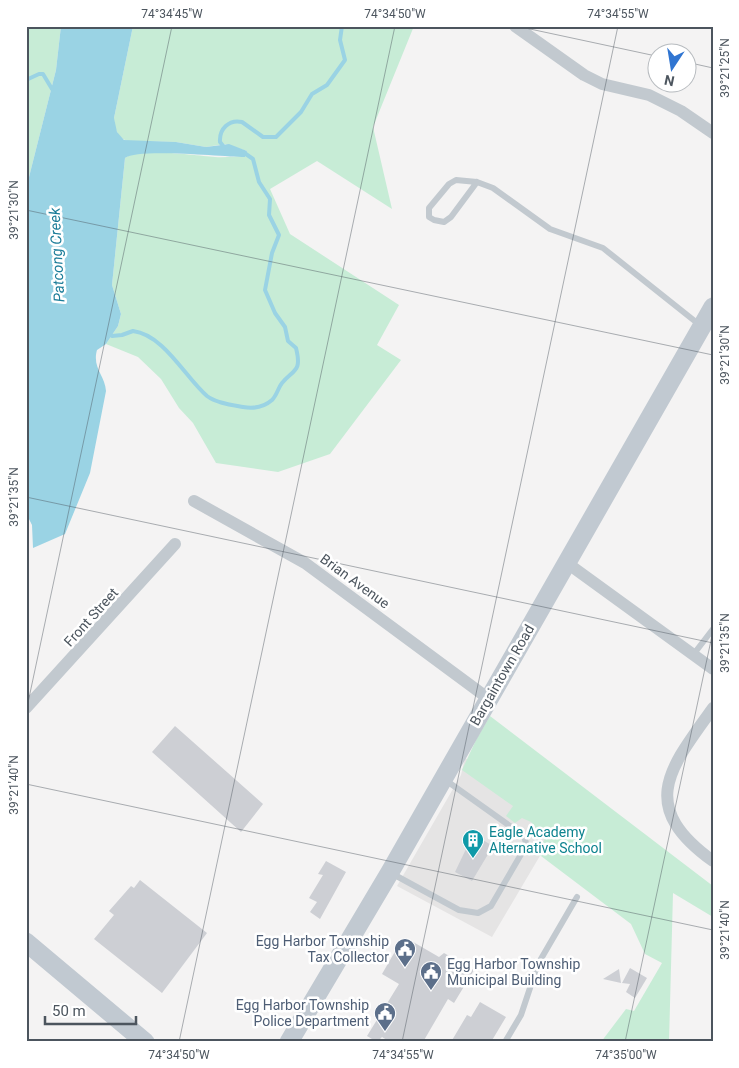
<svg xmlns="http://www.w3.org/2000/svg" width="739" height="1068" viewBox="0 0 739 1068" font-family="Roboto,sans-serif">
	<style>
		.education { fill: #e5e4e4 }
		.green { fill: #c7ecd6 }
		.water { fill: #9ad3e4 }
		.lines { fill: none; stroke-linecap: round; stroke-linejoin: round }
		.stream { stroke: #9ad3e4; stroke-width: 4 }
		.building { fill: #cdcfd4 }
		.lane { stroke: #c2c9cf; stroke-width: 6 }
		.street { stroke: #c2c9cf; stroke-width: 12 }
		.secondary { stroke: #c1c9d1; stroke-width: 19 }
		.ticks { fill: none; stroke: #4c555e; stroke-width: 1; stroke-opacity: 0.45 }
		.labels { text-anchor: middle; stroke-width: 5; stroke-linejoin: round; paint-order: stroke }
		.street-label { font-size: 14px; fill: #4c555e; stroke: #fff }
		.culture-label { font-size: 14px; fill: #0d838f; stroke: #fff; text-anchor: start }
		.service-label { font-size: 14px; fill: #4e5e75; stroke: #fff; text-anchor: end }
		.water-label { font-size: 15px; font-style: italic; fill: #1c7d99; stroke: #fff }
		.neatline { fill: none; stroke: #4c555e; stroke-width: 2 }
		.ticks-label { font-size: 12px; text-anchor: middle; fill: #4c555e }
	</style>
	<rect width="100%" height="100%" fill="#f4f3f3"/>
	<!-- education -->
	<path class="education" d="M465,758L564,815L492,937L397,886L461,775Z"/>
	<!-- green -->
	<path class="green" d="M26,26H61L56,70L26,189Z
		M133,26H414L373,127L392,209L317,161L270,189L290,234L399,305L377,345L401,360L330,454L278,472L216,463L193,423L179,408L161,379L138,357L106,344L118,326L121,314L112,285L125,158C139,147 196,156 215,157C225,158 236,156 247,156V151L225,144L206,147L176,142L128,141C118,139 114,128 114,118Z
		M490,716L713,886V917L673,893L669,1042H601L626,1009L634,1011L662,963L645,954L631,924L541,856L535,855L545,839L531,822L522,818L515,823L506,816L513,806L462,770L476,740Z"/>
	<!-- water -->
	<path class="water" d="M61,26H133L114,118L117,132L124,140L176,142L206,147L229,144L247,151L245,157C223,157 138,148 125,158L112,285L121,314L118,326L106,344L97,350C92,368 105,375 106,391L90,473L65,534L33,548L32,525L26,513V189L56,70Z"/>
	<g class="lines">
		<!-- stream -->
		<path class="stream" d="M26,80L39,74H43L52,89
			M224,147L220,142C219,129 229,119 242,122L263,137H276L301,112L312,94L327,85L345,60L340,40L342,26
			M112,336L122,335L133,331C164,335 185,377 207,396C216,403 232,405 243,407C254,409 264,407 272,400C277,395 278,388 282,383C294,369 302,372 296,348L288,341L285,327L275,313L265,290L272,253L279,235L269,215L270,199L259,182L253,159L243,152"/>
	</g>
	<!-- building -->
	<path class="building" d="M175,726L263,804L241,832L152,752Z
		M476,836L493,846L472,881L455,872L466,849Z
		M326,861L346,872L320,919L310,912L317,902L309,898L323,875L318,874Z
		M140,880L207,933L162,993L94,939L114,915L109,911L131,886L134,888Z
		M408,939L439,957L444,953L474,970L454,1003L448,999L423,1042H390L382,1037L377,1042L367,1036L399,984L382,974L397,948L401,951Z
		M630,968L647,978L635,998L626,992L630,984L622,983Z
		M619,969L621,983L603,979Z
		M480,1002L506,1017L491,1042H451L467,1015L471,1017Z"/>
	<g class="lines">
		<!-- lane -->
		<path class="lane" d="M477,182L451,217L444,222L434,220L429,217V208L449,184L456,180L477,182L493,188L550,229L603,248L701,326
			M693,655L713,629
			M391,873L459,910L478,913L491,906L523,851L526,843L524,836L444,779
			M505,1042L521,1015L538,964L577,897"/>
		<!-- street -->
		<path class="street" d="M515,26L584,75L602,84L649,95L681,111L713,133
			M194,501L305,563L489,699
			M567,563L713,669
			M26,708L175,544
			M713,708C669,769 637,806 713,861"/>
		<!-- secondary -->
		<path class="secondary" d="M26,942L145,1042
			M289,1042L390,872L713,307"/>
	</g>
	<!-- ticks -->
	<path class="ticks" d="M516,26L656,56M686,62L713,68M26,210L713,355M26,497L713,643M26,712L172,26M26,784L713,930M179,1042L395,26M402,1042L618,26M625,1042L713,631"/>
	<!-- icons -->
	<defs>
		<g id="building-pin" transform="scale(1.125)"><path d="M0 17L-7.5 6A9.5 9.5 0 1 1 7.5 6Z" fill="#0f9aa8" stroke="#fff"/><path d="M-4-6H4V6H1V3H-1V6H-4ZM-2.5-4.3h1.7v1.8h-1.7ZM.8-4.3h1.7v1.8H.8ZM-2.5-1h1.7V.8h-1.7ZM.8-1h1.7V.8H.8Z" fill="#fff"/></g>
		<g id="civic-pin" transform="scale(1.125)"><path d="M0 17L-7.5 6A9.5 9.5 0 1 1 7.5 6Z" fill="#5c6f8a" stroke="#fff"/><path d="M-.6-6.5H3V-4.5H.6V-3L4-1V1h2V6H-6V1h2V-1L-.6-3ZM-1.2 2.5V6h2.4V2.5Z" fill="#fff"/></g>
	</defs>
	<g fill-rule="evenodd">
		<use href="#building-pin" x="473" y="840"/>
		<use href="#civic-pin" x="405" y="949"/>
		<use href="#civic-pin" x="431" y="972"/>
		<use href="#civic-pin" x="385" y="1013"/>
	</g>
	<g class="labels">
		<!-- street labels -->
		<g class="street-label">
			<text transform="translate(355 581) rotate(36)" y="5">Brian Avenue</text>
			<text transform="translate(91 617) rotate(-48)" y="5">Front Street</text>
			<text transform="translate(502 675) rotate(-60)" y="5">Bargaintown Road</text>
		</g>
		<!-- culture labels -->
		<g class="culture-label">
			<text x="489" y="837">Eagle Academy<tspan x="489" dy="16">Alternative School</tspan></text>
		</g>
		<!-- service labels -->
		<g class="service-label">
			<text x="389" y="946">Egg Harbor Township<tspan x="389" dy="16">Tax Collector</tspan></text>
			<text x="447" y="969" text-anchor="start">Egg Harbor Township<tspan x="447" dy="16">Municipal Building</tspan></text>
			<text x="369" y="1010">Egg Harbor Township<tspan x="369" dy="16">Police Department</tspan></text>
		</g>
		<!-- water labels -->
		<g class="water-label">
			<text transform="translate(57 255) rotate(-93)" y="5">Patcong Creek</text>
		</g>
	</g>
	<!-- border -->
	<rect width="739" height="1068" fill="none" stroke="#ffffff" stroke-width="55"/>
	<!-- north arrow -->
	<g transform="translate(672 68) rotate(192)"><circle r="24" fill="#ffffff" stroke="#b7bbbf"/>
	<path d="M0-4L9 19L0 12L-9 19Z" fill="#3075d1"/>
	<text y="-8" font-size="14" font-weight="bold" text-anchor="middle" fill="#4c555e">N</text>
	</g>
	<!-- scale -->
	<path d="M45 1016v8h91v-8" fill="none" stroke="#4c555e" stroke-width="2.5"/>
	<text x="52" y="1016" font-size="15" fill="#4c555e" stroke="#ffffff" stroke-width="4" paint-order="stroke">50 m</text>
	<rect x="28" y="28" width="684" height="1012" class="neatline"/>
	<g class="ticks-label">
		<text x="172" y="18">74°34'45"W</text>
		<text x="395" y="18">74°34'50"W</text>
		<text x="618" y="18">74°34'55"W</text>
		<text transform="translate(725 68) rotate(-90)" y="4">39°21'25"N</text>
		<text transform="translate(14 210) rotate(-90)" y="4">39°21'30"N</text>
		<text transform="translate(725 355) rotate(-90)" y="4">39°21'30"N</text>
		<text transform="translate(14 497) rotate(-90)" y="4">39°21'35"N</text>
		<text transform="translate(725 643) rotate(-90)" y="4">39°21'35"N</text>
		<text transform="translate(14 785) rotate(-90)" y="4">39°21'40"N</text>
		<text transform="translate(725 930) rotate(-90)" y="4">39°21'40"N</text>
		<text x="179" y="1059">74°34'50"W</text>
		<text x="403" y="1059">74°34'55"W</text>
		<text x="626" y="1059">74°35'00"W</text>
	</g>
</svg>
